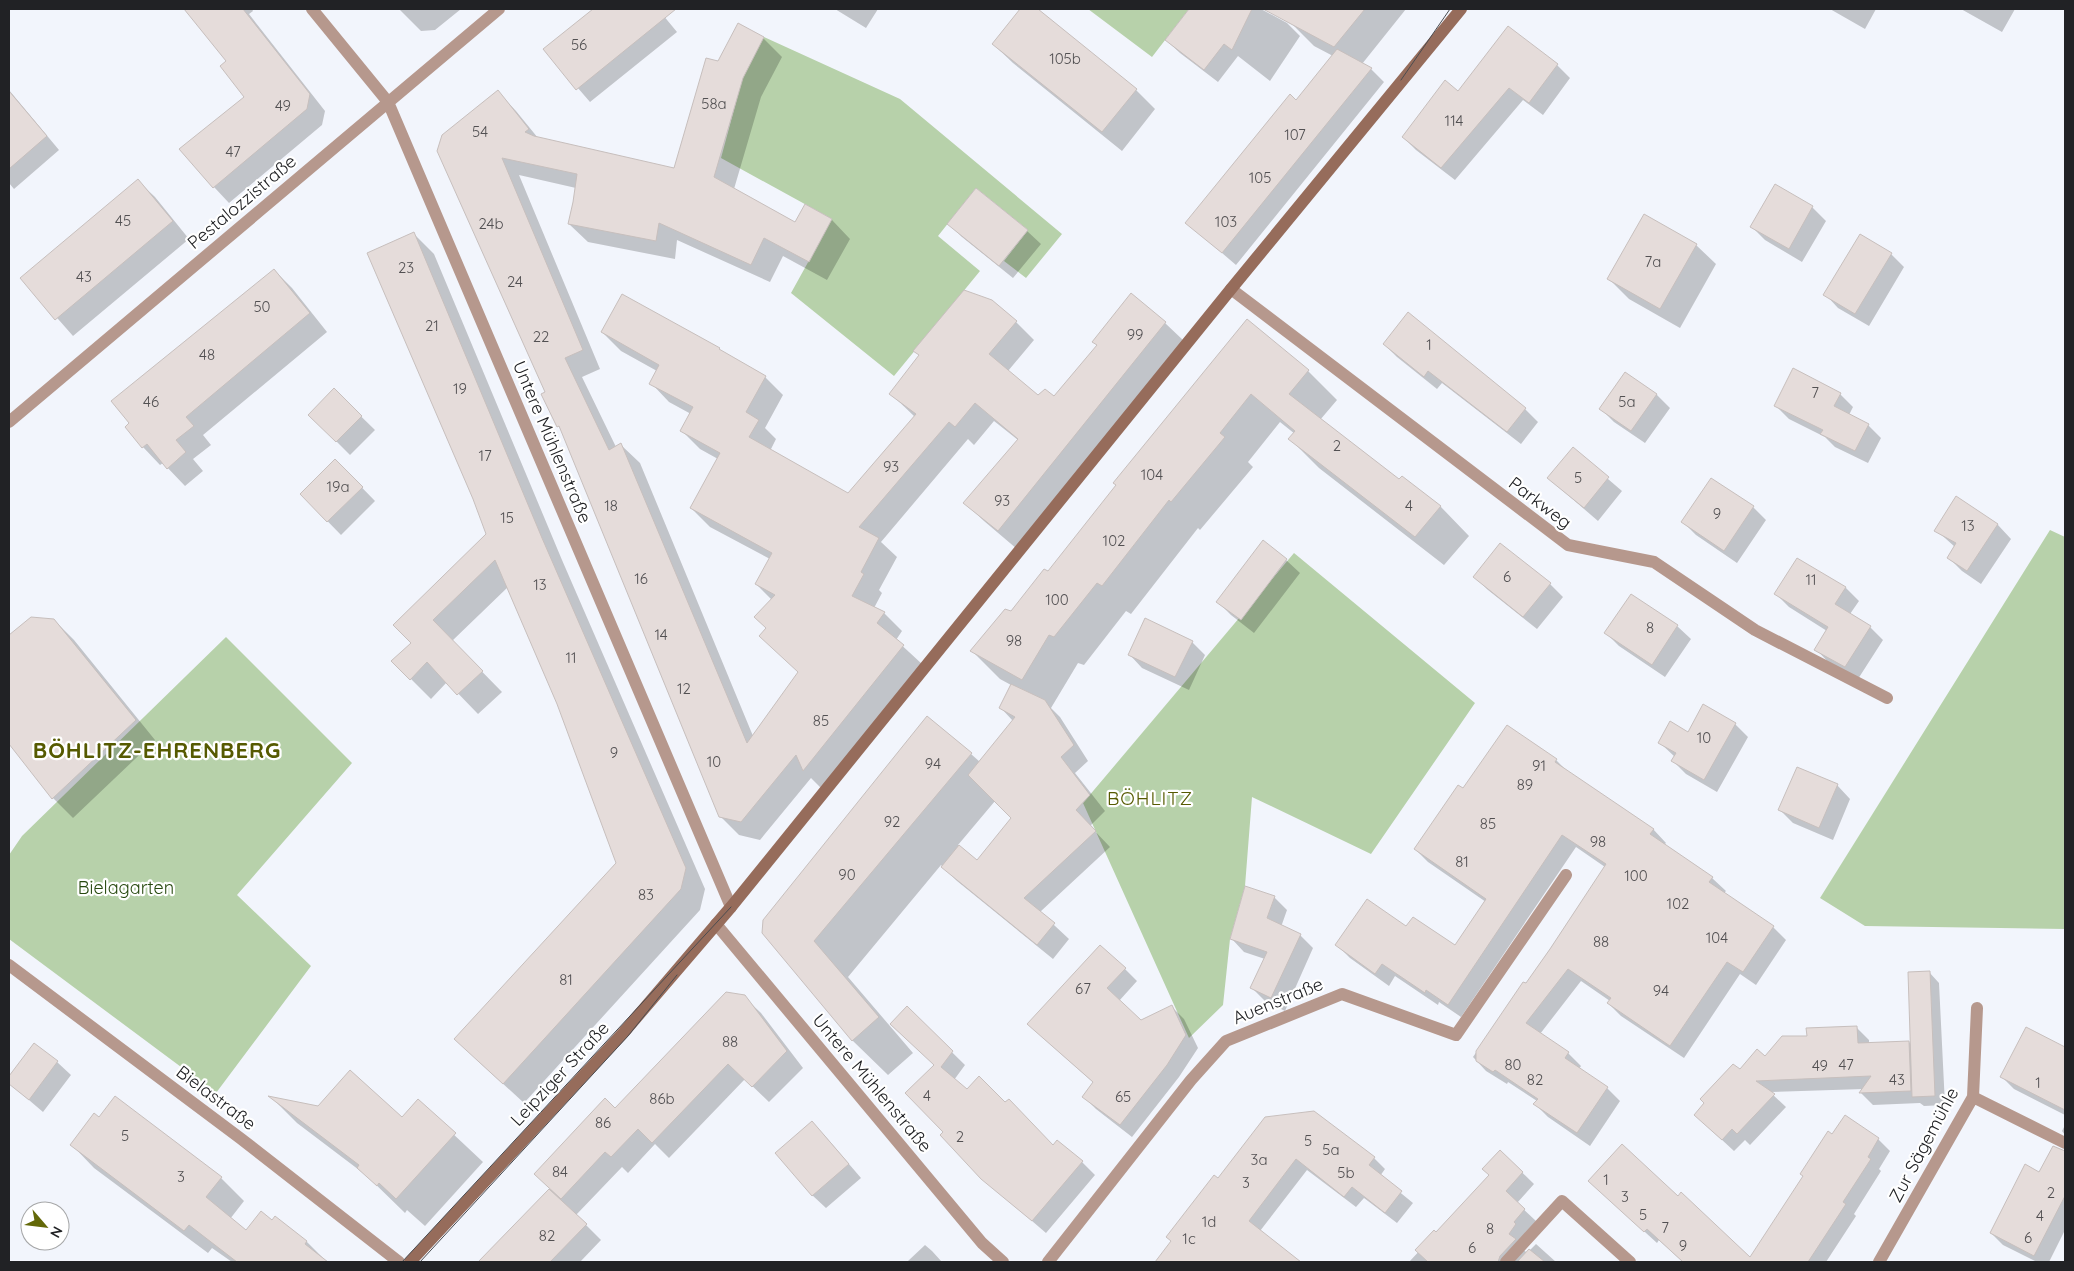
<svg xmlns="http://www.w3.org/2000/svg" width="2074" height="1271" viewBox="0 0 2074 1271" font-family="Quicksand,sans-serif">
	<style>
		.green { fill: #b7d1aa }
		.shadow { fill: #0003; fill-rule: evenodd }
		.building { fill: #e5dcda; stroke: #c7bfbd }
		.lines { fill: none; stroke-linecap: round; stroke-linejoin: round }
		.street { stroke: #b6988d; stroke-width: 12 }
		.secondary { stroke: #966c5b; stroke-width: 12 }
		.tram { stroke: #4b4c50; stroke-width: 1 }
		.labels { text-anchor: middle; stroke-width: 4.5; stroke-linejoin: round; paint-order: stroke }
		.number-label { font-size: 15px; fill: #525052 }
		.street-label { font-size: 18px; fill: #212225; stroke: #fff }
		.park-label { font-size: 18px; fill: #27490f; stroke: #fff }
		.neighbourhood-label { font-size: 19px; letter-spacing: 1px; fill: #565a01; stroke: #fff }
		.district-label { font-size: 22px; font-weight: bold; letter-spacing: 1px; fill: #565a01; stroke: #fff }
	</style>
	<rect width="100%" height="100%" fill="#f2f5fc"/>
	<!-- green -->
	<path class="green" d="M1088,9H1189L1152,57Z
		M764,37L900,99L1062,234L1026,278L1004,261L1028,230L976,188L938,236L980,271L894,376L791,293L832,219L721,158L745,69Z
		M2050,530L2065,537V929L1865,926L1820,898Z
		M1294,553L1475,703L1371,854L1252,797L1245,886L1230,939L1223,1005L1189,1038L1083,803Z
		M226,637L352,763L237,895L311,966L216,1093L9,939V855L22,836Z"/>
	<!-- shadow -->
	<path class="shadow" d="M185,9H252L253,11L249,14L325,111L322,125L229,203L214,187L245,97L228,62Z
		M399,9H461L435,30L421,31Z
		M595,9H658L677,32L590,102L545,50Z
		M835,9H878L866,28Z
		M1022,9H1036L1136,90L1155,109L1122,151L1013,63L993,44Z
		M1195,9H1261L1287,23L1300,36L1270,81L1238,56L1218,82L1180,53L1166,40L1189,19Z
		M1302,9H1406L1362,64L1371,69L1384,82L1236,265L1187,223L1297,101L1333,56L1314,46L1291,23Z
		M1830,9H1876L1865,29Z
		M1961,9H2015L2002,32Z
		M763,38L782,57L761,97L734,189L796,223L805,206L832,220L850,239L827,280L783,256L770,282L677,240L675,259L588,242L569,224L576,188L519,175L600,369L582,377L616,447L621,445L640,463L753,736L799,673L767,629L772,600L756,584L770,559L710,527L691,508L718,459L700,449L682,431L691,414L669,402L651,383L657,371L621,351L602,332L719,349L724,354L765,377L783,395L765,428L776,439L770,451L848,495L915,417L891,394L920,356L915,351L1016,322L1034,340L1008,371L1038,397L1054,398L1165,323L1184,341L1017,549L984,521L965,503L1018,440L994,421L974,445L968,439L881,542L897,557L879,590L882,593L874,608L884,613L902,631L896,640L922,664L822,789L811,778L760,840L739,835L720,816L562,431L558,426L547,392L438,151L498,92L516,111L538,138L675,170L719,63Z
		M1557,65L1570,78L1543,115L1523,100L1455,180L1416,150L1403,137L1459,92Z
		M9,90L59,150L14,189L9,183Z
		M138,181L155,197L189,239L73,336L22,278Z
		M1775,186L1812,207L1826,221L1802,262L1765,240L1752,227Z
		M976,190L1027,231L1041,244L1013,278L962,237L949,224Z
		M414,234L434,254L562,560L705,889L700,910L524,1103L476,1059L617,863L558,704L508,587L452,641L502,692L478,714L447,682L431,699L393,661L412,643L487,534Z
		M1696,245L1716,264L1680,328L1629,299L1609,279Z
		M1891,254L1904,267L1869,326L1838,308L1825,294Z
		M274,270L292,288L327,332L203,435L211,445L193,459L203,471L185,486L163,463L160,465L143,447Z
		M1247,321L1308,371L1337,400L1320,420L1399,481L1402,477L1441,507L1469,536L1444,565L1319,468L1290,439L1295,434L1280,422L1248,462L1253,467L1200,530L1198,528L1131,614L1126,611L1084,665L1078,663L1051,708L1060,717L1088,761L1075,773L1105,811L1090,826L1110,847L1040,912L1069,939L1053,959L957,881L941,865L848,977L913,1053L888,1075L853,1041L763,933L971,754L980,762L1013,721L1000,707L1011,685L1000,679L972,651L1048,573ZM995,801L1013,818L977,862L958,845Z
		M1384,344L1525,409L1538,422L1521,444L1442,383L1437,389L1397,357Z
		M1625,374L1657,395L1670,408L1645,443L1614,422L1601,409Z
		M334,390L375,430L350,455L310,415Z
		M1840,394L1853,407L1849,415L1868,425L1881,438L1868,463L1835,447L1825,437L1789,419L1776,406Z
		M1573,449L1622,491L1598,521L1548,478Z
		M335,460L375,501L341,535L301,494Z
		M1957,498L1998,525L2011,539L1981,584L1962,571L1949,558L1955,547L1936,530Z
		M1753,507L1766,520L1737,563L1696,535L1683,522Z
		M1263,542L1286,560L1300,573L1254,633L1231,615L1218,602Z
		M1475,577L1550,584L1563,597L1537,629L1488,590Z
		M1846,588L1859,601L1850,614L1870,627L1883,640L1858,679L1829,663L1816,649L1827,631L1789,607L1776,594Z
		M1631,596L1677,626L1691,639L1665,677L1619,646L1606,633Z
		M32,618L54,620L74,640L155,740L73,818L53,798L9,742V637Z
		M1192,642L1205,655L1189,690L1142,668L1129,654Z
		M1735,724L1748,737L1717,792L1686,774L1673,761L1675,757L1659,742L1689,733Z
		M1556,760L1568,772L1653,829L1666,843L1664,845L1712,878L1726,891L1724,893L1773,927L1786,940L1756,985L1740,974L1684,1058L1621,1016L1608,1003L1610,1001L1581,981L1540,1034L1568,1053L1581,1066L1579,1069L1607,1088L1620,1101L1590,1146L1548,1117L1535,1104L1537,1101L1508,1082L1507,1084L1486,1071L1473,1057L1523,983L1526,985L1605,867L1576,847L1461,1017L1439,1002L1438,1005L1395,976L1389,986L1350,958L1337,945L1406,928L1456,947L1486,902L1428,862L1415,849L1463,790Z
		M1837,785L1850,799L1833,840L1793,823L1780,810Z
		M1274,897L1287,910L1281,927L1300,935L1313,948L1285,1011L1265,1001L1252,988L1265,959L1244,952L1231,938Z
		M1125,969L1137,981L1119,1001L1141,1021L1172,1007L1184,1019L1198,1048L1179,1077L1132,1137L1096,1109L1084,1097L1094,1083L1041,1036Z
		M1929,972L1939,983L1945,1105L1924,1106L1920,1103L1873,1105L1861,1093L1864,1089L1770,1092L1786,1107L1750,1145L1745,1140L1734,1151L1708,1127L1740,1071L1808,1037L1857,1028L1869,1040V1043L1909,1042L1912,1045Z
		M744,997L761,1013L803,1068L769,1102L745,1079L669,1158L655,1144L628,1173L622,1167L576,1215L601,1240L580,1262H481L551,1189L615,1109Z
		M907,1008L965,1065L954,1080L967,1091L1005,1104L1053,1146L1082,1162L1095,1175L1046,1233L982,1178L945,1132L935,1066Z
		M34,1044L57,1062L71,1075L43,1112L9,1083V1078Z
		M2058,1051L2065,1055V1115L2014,1089L2002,1077Z
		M272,1098L318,1107L402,1119L418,1101L483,1162L425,1226L407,1210L405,1213L367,1176L297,1123Z
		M1265,1118L1374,1158L1385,1169L1380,1176L1413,1203L1397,1223L1364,1198L1356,1207L1307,1170L1260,1231L1300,1262H1253L1244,1255L1238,1262H1157Z
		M2065,1125V1135L2062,1131Z
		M825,1136L861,1178L826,1208L812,1195Z
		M1833,1136L1878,1139L1890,1151L1879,1169L1881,1171L1854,1214L1856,1216L1826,1262H1683L1659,1240L1657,1243L1601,1192L1678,1197L1751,1259Z
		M72,1145L221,1178L244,1201L230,1219L247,1232L272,1221L276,1218L307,1242L327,1262H232L212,1248L208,1253L94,1168Z
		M2053,1148L2065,1152V1230L2049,1262H2037L2003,1245L1991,1233L2040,1173Z
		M1500,1151L1534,1184L1517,1203L1536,1221L1520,1246L1527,1253L1536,1244L1556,1262H1409L1490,1175Z
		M925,1245L932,1251L942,1262H910L908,1261Z"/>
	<!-- building -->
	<path class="building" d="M184,9H243L310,94L307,109L213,188L179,149L244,97L220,66L226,61Z
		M593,9H676L576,90L543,49Z
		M1020,9H1038L1137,89L1102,132L992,44Z
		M1189,9H1252L1232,50L1224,44L1204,70L1165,40Z
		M1263,9H1365L1334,47Z
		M738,23L764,37L743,78L714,177L795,222L805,204L832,219L809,262L764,238L751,265L659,223L656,241L568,224L573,202L577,174L502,158L583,350L565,358L609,450L621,443L747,743L798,672L759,636L766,628L754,617L775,595L755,584L772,553L690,508L720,453L680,431L693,407L649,384L659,365L601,332L622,294L720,348L719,349L766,376L746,412L759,420L749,437L848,493L916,414L889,394L919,355L913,351L964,290L992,300L1017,321L989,354L1038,395L1045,389L1054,396L1097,345L1092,342L1131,293L1166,322L998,531L963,503L1018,439L975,403L955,427L949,422L859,527L879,538L861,572L864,574L852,596L885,612L877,623L904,645L803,771L796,755L741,822L719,817L559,426L557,427L541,394L545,392L437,151L442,135L498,90L529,129L525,132L534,136L674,168L706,58L718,61Z
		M1508,26L1558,64L1529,103L1509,88L1441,168L1402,137L1445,80L1458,91Z
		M1337,49L1372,68L1222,253L1185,223L1290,94L1296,100Z
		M9,91L47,136L9,169Z
		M138,179L173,221L55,320L20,278Z
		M1775,184L1813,206L1789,249L1750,227Z
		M976,188L1028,230L999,266L947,224Z
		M1644,214L1697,244L1660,309L1607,279Z
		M414,232L542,538L686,868L681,889L503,1084L454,1039L616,863L557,704L495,560L433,620L483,671L457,695L427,662L410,680L391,661L411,643L393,625L486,534L473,499L367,253Z
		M1860,234L1892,253L1855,314L1823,295Z
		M274,269L310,313L186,417L194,426L176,440L186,452L167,469L147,444L142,448L125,427L129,423L111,401Z
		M1408,312L1526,408L1507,432L1428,371L1424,377L1383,344Z
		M1247,319L1309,370L1289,394L1399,479L1402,476L1441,506L1415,537L1288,439L1295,431L1251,394L1220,433L1225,437L1171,502L1169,500L1102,586L1097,583L1054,637L1049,635L1022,680L970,651L1005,609L1011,611L1044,569L1048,571L1116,485L1113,483Z
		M1793,368L1841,393L1834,406L1869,424L1855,451L1820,434L1823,430L1774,406Z
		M1625,372L1657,394L1631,431L1599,409Z
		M334,388L362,416L336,442L308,415Z
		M1573,447L1609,477L1584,508L1547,478Z
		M335,459L363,487L327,522L300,494Z
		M1711,478L1754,506L1724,551L1681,522Z
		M1956,496L1998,524L1967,571L1947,558L1956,543L1934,531Z
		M1263,540L1287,559L1241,620L1216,602Z
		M1500,543L1551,583L1523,617L1473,577Z
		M1797,558L1846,587L1835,604L1871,626L1845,667L1814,650L1828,627L1774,594Z
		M1631,594L1678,625L1652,665L1604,633Z
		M31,617L54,619L136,720L52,799L9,744V635Z
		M1145,618L1193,641L1175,677L1128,655Z
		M1011,684L1045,700L1074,745L1061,757L1090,795L1076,810L1096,831L1024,898L1055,923L1037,945L941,867L959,845L977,860L1011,818L968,775L1015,717L999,708Z
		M1703,704L1736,723L1704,780L1671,761L1676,753L1658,743L1670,721L1688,732Z
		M927,716L972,753L814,941L879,1017L852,1041L762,933L763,920Z
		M1507,725L1557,759L1555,762L1654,829L1650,834L1713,877L1709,882L1774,926L1743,972L1727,962L1670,1046L1607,1003L1611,998L1568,969L1526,1023L1569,1052L1565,1058L1608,1087L1577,1133L1533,1104L1538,1099L1495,1070L1493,1072L1476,1061V1051L1523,982L1526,983L1550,949L1606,864L1562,835L1448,1005L1426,990L1425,993L1382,964L1375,974L1335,945L1367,899L1406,926L1413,917L1455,945L1486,899L1414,849L1458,785L1463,788Z
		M1797,767L1838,784L1819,828L1778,810Z
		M1245,886L1275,896L1267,918L1301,934L1271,998L1250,988L1267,952L1230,939Z
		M1100,945L1126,968L1107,988L1141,1020L1172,1005L1186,1035L1167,1065L1120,1125L1082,1097L1093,1082L1027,1024Z
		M1930,971L1935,1096L1912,1097L1908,972Z
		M726,992L745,995L787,1051L752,1087L728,1064L652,1143L638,1129L611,1157L605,1152L561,1199L534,1174L605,1098L615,1108Z
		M907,1006L953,1051L941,1067L967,1089L979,1076L1005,1102L1009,1099L1053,1145L1057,1140L1083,1161L1032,1221L981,1179L940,1135L943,1132L905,1093L934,1065L890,1024Z
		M1857,1026L1858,1043L1909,1041L1911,1091L1859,1093L1871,1076L1756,1081L1775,1094L1737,1134L1732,1129L1722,1140L1694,1115L1704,1103L1700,1099L1733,1064L1740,1069L1757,1049L1765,1056L1782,1036H1807L1806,1028Z
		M2026,1027L2065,1047V1110L2000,1077Z
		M34,1043L58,1061L29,1100L9,1084V1076Z
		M350,1070L402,1117L418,1099L456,1133L396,1199L379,1183L377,1186L357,1168L359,1165L268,1096L318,1106Z
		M115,1096L222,1177L206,1197L246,1230L261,1211L272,1220L275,1216L307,1241L305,1244L328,1262H237L189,1225L184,1231L70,1145L94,1113L99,1117Z
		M1314,1111L1375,1157L1369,1165L1402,1191L1385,1213L1352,1187L1344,1197L1296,1159L1249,1221L1301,1262H1155L1171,1241L1166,1237L1214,1175L1218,1178L1265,1117Z
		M1845,1115L1879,1138L1868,1157L1871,1159L1843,1202L1846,1204L1808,1262H1683L1647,1229L1644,1232L1588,1181L1622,1144L1678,1196L1681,1192L1750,1257L1803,1176L1800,1174L1828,1131L1832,1134Z
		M812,1121L849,1164L812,1196L775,1153Z
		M2053,1146L2065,1151V1196L2034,1256L1990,1233L2025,1164L2039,1172Z
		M1500,1150L1523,1172L1506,1191L1525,1209L1514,1222L1516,1224L1509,1234L1516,1239L1500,1256L1498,1262H1428L1415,1250L1434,1230L1436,1232L1489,1175L1482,1169Z
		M549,1189L587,1224L550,1262H478Z
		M1529,1249L1545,1262H1517Z"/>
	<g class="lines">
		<!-- street -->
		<path class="street" d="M312,9L388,102L731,907
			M1231,289L1568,545L1654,562L1755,630L1887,698
			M9,422L499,9
			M716,924L982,1243L1003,1262
			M9,965L240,1138L399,1262
			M1973,1097L2065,1143
			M1048,1262L1191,1080L1226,1041L1342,994L1456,1035L1566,875
			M1506,1262L1562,1201L1630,1262
			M1879,1262L1973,1097L1977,1008"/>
		<!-- secondary -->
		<path class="secondary" d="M410,1262L624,1032L731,907L1231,289L1461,9"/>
		<!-- tram -->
		<path class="tram" d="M1401,80L1450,9
			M402,1262L731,907
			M420,1262L628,1036L677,975"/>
	</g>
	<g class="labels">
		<!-- number labels -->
		<g class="number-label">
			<text x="579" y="50">56</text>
			<text x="1065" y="64">105b</text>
			<text x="714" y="109">58a</text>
			<text x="283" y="111">49</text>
			<text x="1454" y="126">114</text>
			<text x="480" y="137">54</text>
			<text x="1295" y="140">107</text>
			<text x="233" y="157">47</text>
			<text x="1260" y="183">105</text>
			<text x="123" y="226">45</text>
			<text x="1226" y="227">103</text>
			<text x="491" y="229">24b</text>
			<text x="1653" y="267">7a</text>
			<text x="406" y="273">23</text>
			<text x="84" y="282">43</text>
			<text x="515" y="287">24</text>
			<text x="262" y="312">50</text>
			<text x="432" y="331">21</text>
			<text x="1135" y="340">99</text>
			<text x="541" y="342">22</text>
			<text x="1429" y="350">1</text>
			<text x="207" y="360">48</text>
			<text x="460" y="394">19</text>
			<text x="1815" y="398">7</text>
			<text x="151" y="407">46</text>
			<text x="1627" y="407">5a</text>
			<text x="1337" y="451">2</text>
			<text x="485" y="461">17</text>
			<text x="891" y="472">93</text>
			<text x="1152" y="480">104</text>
			<text x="1578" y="483">5</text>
			<text x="338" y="492">19a</text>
			<text x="1002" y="506">93</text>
			<text x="611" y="511">18</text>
			<text x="1409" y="511">4</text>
			<text x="1717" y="519">9</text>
			<text x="507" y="523">15</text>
			<text x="1968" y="531">13</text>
			<text x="1114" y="546">102</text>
			<text x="1507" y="582">6</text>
			<text x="641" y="584">16</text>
			<text x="1811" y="585">11</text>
			<text x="540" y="590">13</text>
			<text x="1057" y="605">100</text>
			<text x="1650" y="633">8</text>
			<text x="661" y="640">14</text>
			<text x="1014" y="646">98</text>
			<text x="571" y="663">11</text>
			<text x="684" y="694">12</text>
			<text x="821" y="726">85</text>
			<text x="1704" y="743">10</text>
			<text x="614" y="758">9</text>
			<text x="714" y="767">10</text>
			<text x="933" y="769">94</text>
			<text x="1539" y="771">91</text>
			<text x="1525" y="790">89</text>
			<text x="892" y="827">92</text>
			<text x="1488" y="829">85</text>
			<text x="1598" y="847">98</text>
			<text x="1462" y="867">81</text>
			<text x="847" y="880">90</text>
			<text x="1636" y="881">100</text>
			<text x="646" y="900">83</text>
			<text x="1678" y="909">102</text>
			<text x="1717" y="943">104</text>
			<text x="1601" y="947">88</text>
			<text x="566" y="985">81</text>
			<text x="1083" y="994">67</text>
			<text x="1661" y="996">94</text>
			<text x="730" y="1047">88</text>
			<text x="1513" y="1070">80</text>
			<text x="1846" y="1070">47</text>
			<text x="1820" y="1071">49</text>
			<text x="1535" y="1085">82</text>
			<text x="1897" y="1085">43</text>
			<text x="2038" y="1088">1</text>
			<text x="927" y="1101">4</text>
			<text x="1123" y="1102">65</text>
			<text x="662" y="1104">86b</text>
			<text x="603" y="1128">86</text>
			<text x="125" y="1141">5</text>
			<text x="960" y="1142">2</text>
			<text x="1308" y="1146">5</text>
			<text x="1331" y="1155">5a</text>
			<text x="1259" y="1165">3a</text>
			<text x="560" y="1177">84</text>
			<text x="1346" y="1178">5b</text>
			<text x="181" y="1182">3</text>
			<text x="1606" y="1185">1</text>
			<text x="1246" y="1188">3</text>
			<text x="2051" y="1198">2</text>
			<text x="1625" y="1202">3</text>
			<text x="1643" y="1220">5</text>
			<text x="2040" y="1221">4</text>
			<text x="1209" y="1227">1d</text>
			<text x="1665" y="1233">7</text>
			<text x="1490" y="1234">8</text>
			<text x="547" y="1241">82</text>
			<text x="2028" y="1243">6</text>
			<text x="1189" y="1244">1c</text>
			<text x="1683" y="1251">9</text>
			<text x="1472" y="1253">6</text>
		</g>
		<!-- street labels -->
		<g class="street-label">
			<text transform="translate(242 202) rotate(-40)" y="6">Pestalozzistraße</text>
			<text transform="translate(552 442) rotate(67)" y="6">Untere Mühlenstraße</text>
			<text transform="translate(1540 503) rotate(37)" y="6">Parkweg</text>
			<text transform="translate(1278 1001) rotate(-22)" y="6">Auenstraße</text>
			<text transform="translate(560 1074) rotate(-47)" y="6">Leipziger Straße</text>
			<text transform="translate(872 1083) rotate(50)" y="6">Untere Mühlenstraße</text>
			<text transform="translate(216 1098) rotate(37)" y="6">Bielastraße</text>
			<text transform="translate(1924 1145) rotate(-62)" y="6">Zur Sägemühle</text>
		</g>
		<!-- park labels -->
		<g class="park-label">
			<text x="126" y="894">Bielagarten</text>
		</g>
		<!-- neighbourhood labels -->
		<g class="neighbourhood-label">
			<text x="1150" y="805">BÖHLITZ</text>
		</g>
		<!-- district labels -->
		<g class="district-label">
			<text x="157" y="758">BÖHLITZ-EHRENBERG</text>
		</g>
	</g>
	<!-- border -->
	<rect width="2074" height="1271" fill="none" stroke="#212225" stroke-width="20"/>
	<!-- north arrow -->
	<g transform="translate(45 1226) rotate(118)"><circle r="24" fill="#ffffff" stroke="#a6a7a8"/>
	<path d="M0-4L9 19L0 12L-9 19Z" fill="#636808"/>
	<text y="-8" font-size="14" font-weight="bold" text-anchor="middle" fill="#212225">N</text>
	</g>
</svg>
